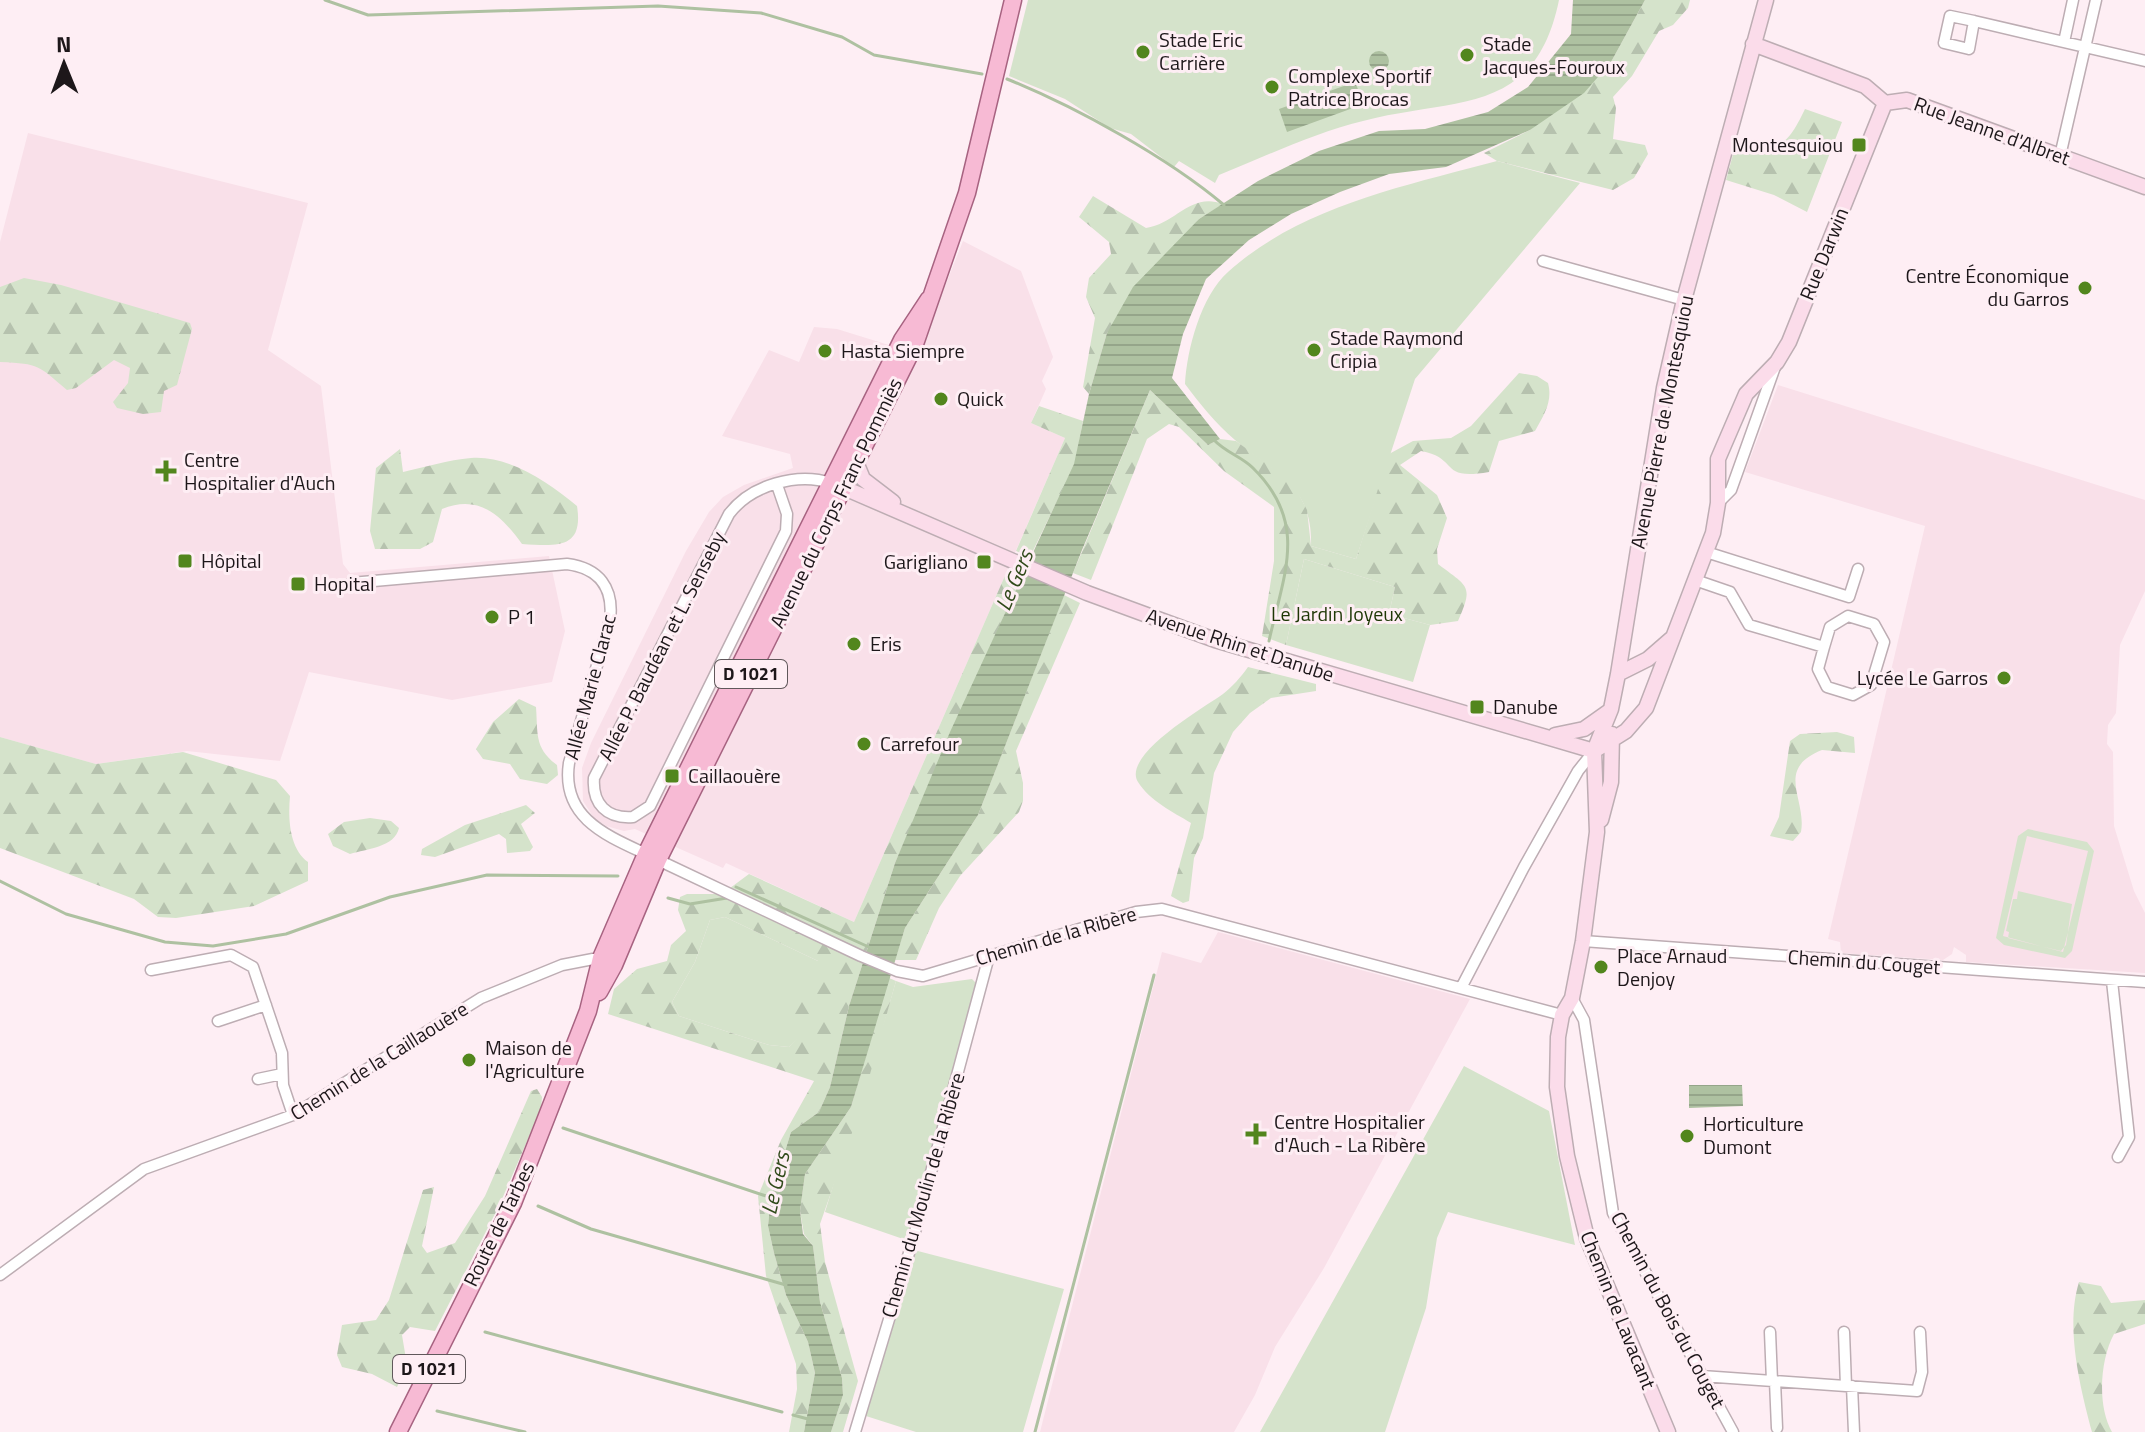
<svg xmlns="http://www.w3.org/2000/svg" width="2145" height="1432" viewBox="0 0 2145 1432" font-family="'Titillium Web',sans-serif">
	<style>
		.built { fill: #f9e0e9 }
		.green { fill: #d5e3cb; fill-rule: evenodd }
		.forest { fill: url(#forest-firs); fill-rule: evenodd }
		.water { fill: url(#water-rules) }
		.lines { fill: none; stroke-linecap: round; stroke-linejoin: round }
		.stream { stroke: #aec1a1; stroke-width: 3 }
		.street-casing { stroke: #bdadb3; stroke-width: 13 }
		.secondary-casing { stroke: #bdadb3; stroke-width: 17 }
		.primary-casing { stroke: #a76381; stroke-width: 19 }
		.street { stroke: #fff; stroke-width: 10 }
		.secondary { stroke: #fbdcea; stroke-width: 14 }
		.primary { stroke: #f7bad4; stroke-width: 16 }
		.poi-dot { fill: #52861d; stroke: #feeef4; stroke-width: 3 }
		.labels { text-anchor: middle; stroke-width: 6; stroke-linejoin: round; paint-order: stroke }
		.shield { fill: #feeef4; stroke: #60585b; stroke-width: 2 }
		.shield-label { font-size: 18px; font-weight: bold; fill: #1d171a }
		.poi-label { font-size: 20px; fill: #1d171a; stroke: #feeef4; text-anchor: start }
		.street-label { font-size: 20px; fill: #1d171a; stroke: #feeef4 }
		.park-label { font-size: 20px; fill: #1e3705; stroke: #feeef4 }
		.water-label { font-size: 22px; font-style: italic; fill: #304a1a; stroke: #feeef4 }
	</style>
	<defs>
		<pattern id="forest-firs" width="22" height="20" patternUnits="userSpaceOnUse" patternTransform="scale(2)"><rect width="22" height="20" fill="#d5e3cb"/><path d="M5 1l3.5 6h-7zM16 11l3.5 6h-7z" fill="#b6c2ae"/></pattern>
		<pattern id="water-rules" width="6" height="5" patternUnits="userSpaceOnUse" patternTransform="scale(2)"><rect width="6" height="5" fill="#aec1a1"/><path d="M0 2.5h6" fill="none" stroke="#95a58a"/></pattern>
	</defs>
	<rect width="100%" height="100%" fill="#feeef4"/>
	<!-- built -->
	<path class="built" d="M28,133L308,203L268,350L321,386L343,564L350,573L549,556L565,631L552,682L452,700L309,672L280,761L187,751L96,764L0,737V242Z
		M963,241L1021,271L1053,357L1042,381L1046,389L1031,423L1065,438L854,922L726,863L723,868L635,829L624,831L606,826L594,818L583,801L582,768L591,743L686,551L709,512L723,497L744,485L793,468L790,454L722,436L769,350L799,362L814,327L837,329L918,354Z
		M1778,385L2145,500V591L2120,645L2116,713L2108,725L2107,744L2113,752L2114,826L2134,891L2145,913V973L1966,962V955L1954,947L1952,954L1943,960L1841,953L1840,942L1828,939L1925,526L1745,472Z
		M1218,932L1470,999L1324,1268L1275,1347L1255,1395L1234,1432H1040L1162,952L1201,963Z"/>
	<!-- green -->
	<path class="green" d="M1028,0H1559C1535,117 1456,97 1363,121C1314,133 1266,156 1219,175L1215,183L1179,161L1174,167L1131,134L1110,128L1065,99L1009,76Z
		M1497,161L1580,183L1415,379L1356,559L1311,546C1313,484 1273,473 1235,440C1216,424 1200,404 1185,384C1187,349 1201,296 1228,272C1301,206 1405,186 1497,161Z
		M1304,559L1395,587L1389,614L1430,625L1413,682L1286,645Z
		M2028,829L2087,842L2094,851L2072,951L2065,958L2004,945L1996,938L2018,836ZM2027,836L2088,851L2063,952L2003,936Z
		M2018,891L2072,904L2066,945L2061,951L2008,938L2009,932L2006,931L2013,899H2017Z
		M725,917L818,961L820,972L799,1037L789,1047L769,1045L679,1016L672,1002L695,962L710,920Z
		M972,979L976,983L906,1240L825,1212C848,1135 874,1059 896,981L913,987Z
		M1464,1066L1549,1111L1575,1245L1448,1212L1437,1238L1426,1308L1385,1432H1260Z
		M914,1250L1064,1289L1023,1432H916L866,1416Z"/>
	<!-- forest -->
	<path class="forest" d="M1645,0H1690L1688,8L1673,25L1659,31L1632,76L1613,97L1616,108L1613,139L1645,145L1648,154L1634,178L1613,190L1497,161L1484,153L1530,130L1611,62Z
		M1805,109L1842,122L1807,212L1774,195L1726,180L1737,140C1781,149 1785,150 1805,109Z
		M1093,196L1146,228C1176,224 1190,192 1223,204L1199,219L1107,333L1089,394L1083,387L1095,318L1086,297L1089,278L1111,254L1109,242L1079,217Z
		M24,278L61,285L190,323L192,329L177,385L164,391L161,412L143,414L117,408L113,402L128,383L130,368L114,360L76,388L67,390C37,365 41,364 0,362V287Z
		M1519,373L1537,376L1548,383C1553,401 1544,415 1535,431L1499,441L1489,472C1438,481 1460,458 1421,451L1400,465L1437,495L1447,518L1437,549L1438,564C1468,587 1474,585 1458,621L1430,625L1389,614L1395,587L1304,559L1286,645L1262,636L1274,561V507L1224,471L1179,427L1169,424L1147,439L1091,580L1073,573L1150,390L1208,445L1220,439L1236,441L1293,483L1307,510L1311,546L1356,559L1389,454L1413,441L1451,438L1471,426Z
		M1039,406L1083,421L1075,464L1030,557L1016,551L1065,438L1031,423Z
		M400,449L403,472C425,467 448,460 471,458C510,455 549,483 577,506C584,550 556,546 522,544C501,515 479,494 442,509L433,542L420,549H375L370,531L376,468Z
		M1007,571L1021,577L895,863L849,1006L830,1087L819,1112L791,1132L771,1197L768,1226L774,1253L786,1295L808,1342L815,1373L804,1432H789L797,1389L796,1364L766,1276L758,1196L781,1140L814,1081L608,1014L614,989L637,969L667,961L671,945L686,931L678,910L680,897L687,894H722L749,874L854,922ZM725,917L818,961L815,985L784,1001L783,1011L799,1036L789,1047L769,1045L679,1016L672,1002L695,962L710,920Z
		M1064,595L1080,603L1016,751L1023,783V801L1019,812L960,876L939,908L916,960H895L905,928L978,815Z
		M1248,667L1316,684V691L1271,698L1250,713L1233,732L1214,773L1203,838L1194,858L1189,901L1183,903L1171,896L1191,823C1173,812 1150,801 1138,782C1121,755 1205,707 1223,694C1232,687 1241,677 1248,667Z
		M519,699L536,707C538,733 534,748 557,765L558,775L547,784L520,779L510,764L483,759L476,749L493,722Z
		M1837,732L1854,737L1855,753L1822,750C1774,769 1807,799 1801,832L1793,841L1770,836L1779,817L1790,741L1800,734Z
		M0,737L96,764L183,752L276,780L290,796C288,818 289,848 308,862V881L254,906L176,918L158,917L134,899L0,848Z
		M526,805L535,813L521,824L533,847L530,851L507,853L506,839L499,834L435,857L421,855L422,849L465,825Z
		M370,818L391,821L399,828C395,847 367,849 350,854L333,846L328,834L344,822Z
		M889,978L896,981L860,1110L820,1224L825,1262L858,1381L843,1432H831L843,1395L842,1378L820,1302L813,1246L804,1234L800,1211L805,1174L851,1107Z
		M537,1089L542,1097L541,1109L499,1206L435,1331L410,1327L402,1335L407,1365L397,1387L372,1374L342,1367L337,1355L342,1325L376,1320L389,1300L423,1190L434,1187L422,1246L427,1253L455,1243L485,1196L531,1091Z
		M2079,1282L2101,1286L2111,1303L2145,1300V1324L2114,1334C2100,1360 2097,1406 2112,1432H2092C2080,1387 2065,1327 2079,1282Z"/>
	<!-- water -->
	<path class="water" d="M1573,0H1645L1611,62L1584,93L1530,130L1446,167L1389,174L1340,192L1291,214L1249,240L1206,279L1183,334L1172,378L1220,439L1208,445L1150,390L1082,550L978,815L905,928L851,1107L805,1174L800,1211L803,1234L813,1246L820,1302L842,1378L843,1395L831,1432H804L815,1373L808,1342L786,1295L774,1253L768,1226L771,1197L791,1132L819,1112L830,1087L849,1006L895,863L950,732L1074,464L1089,394L1107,333L1133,287L1199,219L1258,181L1319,151L1379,131L1425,129L1488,112L1528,87L1571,34Z
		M1369 61a10 10 0 1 1 20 0a10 10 0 1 1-20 0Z
		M1355,82L1364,104L1287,132L1279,109Z
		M1689,1085H1742L1743,1106L1689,1108Z"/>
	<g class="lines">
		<!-- stream -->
		<path class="stream" d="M325,0L368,15L658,6L761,13L842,37L874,55L982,74
			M1007,79C1076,107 1167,157 1224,205
			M1213,439C1226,453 1241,456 1253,468C1309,523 1284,573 1269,641
			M0,881L66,914L165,942L213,946L286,934L390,897L487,875L618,876
			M736,887L871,948
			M668,898L690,904L727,898
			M563,1128L772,1198
			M538,1206L591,1229L786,1285
			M485,1332L782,1412
			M437,1411L525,1432
			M793,1415L808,1419
			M1035,1432L1154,975"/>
		<!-- street casing -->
		<g class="street-casing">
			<path id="street" d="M1974,21L1969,49L1944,43L1950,16L1974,21L2145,61
				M2064,42L2073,0
				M2060,156L2096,0
				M1543,261L1684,300
				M777,485L787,514L786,531L650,806L633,817C607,819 592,804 594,778L729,514C751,485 797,472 831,483
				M1718,503L1731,490L1776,364
				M1706,552L1849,597L1858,569
				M1695,580L1730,592L1749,625L1824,647L1818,669L1827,687L1853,695L1871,685L1884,642L1874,624L1848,616L1830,627L1824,647
				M351,583L567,564C599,568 614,588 610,620L569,763C561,817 605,835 646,854
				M658,860L861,956L897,971L923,976L1136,912L1162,909L1562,1015
				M1583,941L2145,982
				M151,970L231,955L253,967L282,1053L283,1085L293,1115
				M2112,981L2129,1137L2118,1157
				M1461,988L1524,867L1578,771L1594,751
				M1572,998L1584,1020L1613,1213L1733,1432
				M218,1021L266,1005
				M258,1079L282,1074
				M0,1275L144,1169L293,1115L481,998L562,965L593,959L605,960
				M1770,1332L1772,1381
				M1844,1332L1846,1386
				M1702,1376L1917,1391L1922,1372L1920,1332
				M1775,1381L1777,1428
				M1852,1386L1854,1432
				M855,1432L912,1243L989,956"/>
		</g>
		<!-- secondary casing -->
		<g class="secondary-casing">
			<path id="secondary" d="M1753,44L1865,86L1885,103L1907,100L2145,187
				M856,462L863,479L893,502
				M835,484L1087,593L1215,640L1594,751
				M1618,674L1648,659L1671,639
				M1555,735L1584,729L1608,712
				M1594,751L1626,731L1646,708L1713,533L1718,503V459L1746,394L1777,362L1789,342L1885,103
				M1601,820L1611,782L1612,734
				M1668,1432L1587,1238L1567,1156L1557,1087L1558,1037L1562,1015L1572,998L1583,941L1597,832L1594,751L1611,709L1618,674L1664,388L1684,300L1766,0"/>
		</g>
		<!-- primary casing -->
		<g class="primary-casing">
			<path id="primary" d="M599,992L614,965L658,860L915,344L967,193L1013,0
				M398,1432L513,1203L588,1011L601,958L646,854L902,340L929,299"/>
		</g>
		<!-- street -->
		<use href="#street" class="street"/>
		<!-- secondary -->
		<use href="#secondary" class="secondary"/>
		<!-- primary -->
		<use href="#primary" class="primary"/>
	</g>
	<!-- markers -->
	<g class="poi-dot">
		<circle cx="1143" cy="52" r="8"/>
		<circle cx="1467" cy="55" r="8"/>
		<circle cx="1272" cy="87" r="8"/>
		<rect x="1851" y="137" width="16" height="16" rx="4"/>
		<circle cx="2085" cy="288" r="8"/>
		<circle cx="1314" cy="350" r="8"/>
		<circle cx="825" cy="351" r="8"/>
		<circle cx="941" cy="399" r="8"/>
		<path d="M162 459h8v8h8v8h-8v8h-8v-8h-8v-8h8z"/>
		<rect x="177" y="553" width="16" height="16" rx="4"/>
		<rect x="976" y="554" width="16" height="16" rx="4"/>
		<rect x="290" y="576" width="16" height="16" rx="4"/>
		<circle cx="492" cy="617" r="8"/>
		<circle cx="854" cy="644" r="8"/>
		<circle cx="2004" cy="678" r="8"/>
		<rect x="1469" y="699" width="16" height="16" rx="4"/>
		<circle cx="864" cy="744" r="8"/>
		<rect x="664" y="768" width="16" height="16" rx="4"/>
		<circle cx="1601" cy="967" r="8"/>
		<circle cx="469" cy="1060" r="8"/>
		<path d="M1252 1122h8v8h8v8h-8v8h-8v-8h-8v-8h8z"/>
		<circle cx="1687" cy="1136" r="8"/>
	</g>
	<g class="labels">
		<!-- shield labels -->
		<g class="shield">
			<rect x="715" y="660" width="72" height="28" rx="6"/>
			<rect x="393" y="1355" width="72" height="28" rx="6"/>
		</g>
		<g class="shield-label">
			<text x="751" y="680">D 1021</text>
			<text x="429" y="1375">D 1021</text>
		</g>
		<!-- poi labels -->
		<g class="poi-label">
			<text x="1159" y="47">Stade Eric<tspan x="1159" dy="23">Carrière</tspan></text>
			<text x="1483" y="51">Stade<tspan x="1483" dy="23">Jacques-Fouroux</tspan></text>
			<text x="1288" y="83">Complexe Sportif<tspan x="1288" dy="23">Patrice Brocas</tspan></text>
			<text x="1843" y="152" text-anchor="end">Montesquiou</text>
			<text x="2069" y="283" text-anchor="end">Centre Économique<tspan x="2069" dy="23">du Garros</tspan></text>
			<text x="1330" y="345">Stade Raymond<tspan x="1330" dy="23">Cripia</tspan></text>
			<text x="841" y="358">Hasta Siempre</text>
			<text x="957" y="406">Quick</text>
			<text x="184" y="467">Centre<tspan x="184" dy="23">Hospitalier d'Auch</tspan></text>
			<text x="201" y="568">Hôpital</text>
			<text x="968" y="569" text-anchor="end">Garigliano</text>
			<text x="314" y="591">Hopital</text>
			<text x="508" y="624">P 1</text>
			<text x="870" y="651">Eris</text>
			<text x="1988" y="685" text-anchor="end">Lycée Le Garros</text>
			<text x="1493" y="714">Danube</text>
			<text x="880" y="751">Carrefour</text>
			<text x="688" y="783">Caillaouère</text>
			<text x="1617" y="963">Place Arnaud<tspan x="1617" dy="23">Denjoy</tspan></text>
			<text x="485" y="1055">Maison de<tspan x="485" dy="23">l'Agriculture</tspan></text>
			<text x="1274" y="1129">Centre Hospitalier<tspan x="1274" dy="23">d'Auch - La Ribère</tspan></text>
			<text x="1703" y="1131">Horticulture<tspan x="1703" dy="23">Dumont</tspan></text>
		</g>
		<!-- street labels -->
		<g class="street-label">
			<text transform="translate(1992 131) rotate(20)" y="7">Rue Jeanne d'Albret</text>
			<text transform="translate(1824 254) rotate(-68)" y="7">Rue Darwin</text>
			<text transform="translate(1662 422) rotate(-79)" y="7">Avenue Pierre de Montesquiou</text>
			<text transform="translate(836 503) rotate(-64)" y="7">Avenue du Corps Franc Pommiès</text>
			<text transform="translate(1240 645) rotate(18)" y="7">Avenue Rhin et Danube</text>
			<text transform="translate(662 646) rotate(-63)" y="7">Allée P. Baudéan et L. Senseby</text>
			<text transform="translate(590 687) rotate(-75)" y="7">Allée Marie Clarac</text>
			<text transform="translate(1056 936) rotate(-16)" y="7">Chemin de la Ribère</text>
			<text transform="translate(1864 962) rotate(4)" y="7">Chemin du Couget</text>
			<text transform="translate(379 1061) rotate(-32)" y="7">Chemin de la Caillaouère</text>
			<text transform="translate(923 1195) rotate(-74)" y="7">Chemin du Moulin de la Ribère</text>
			<text transform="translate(499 1224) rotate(-64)" y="7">Route de Tarbes</text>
			<text transform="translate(1618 1310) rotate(68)" y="7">Chemin de Lavacant</text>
			<text transform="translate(1668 1310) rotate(62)" y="7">Chemin du Bois du Couget</text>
		</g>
		<!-- park labels -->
		<g class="park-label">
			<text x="1337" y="621">Le Jardin Joyeux</text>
		</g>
		<!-- water labels -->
		<g class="water-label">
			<text transform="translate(1014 580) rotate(-67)" y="8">Le Gers</text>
			<text transform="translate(775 1183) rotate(-77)" y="8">Le Gers</text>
		</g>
	</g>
	<!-- north arrow -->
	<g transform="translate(64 64) rotate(359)" stroke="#feeef4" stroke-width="6" paint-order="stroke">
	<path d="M0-6L14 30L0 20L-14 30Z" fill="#1d171a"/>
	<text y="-12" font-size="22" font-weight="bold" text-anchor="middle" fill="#1d171a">N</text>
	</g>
</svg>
